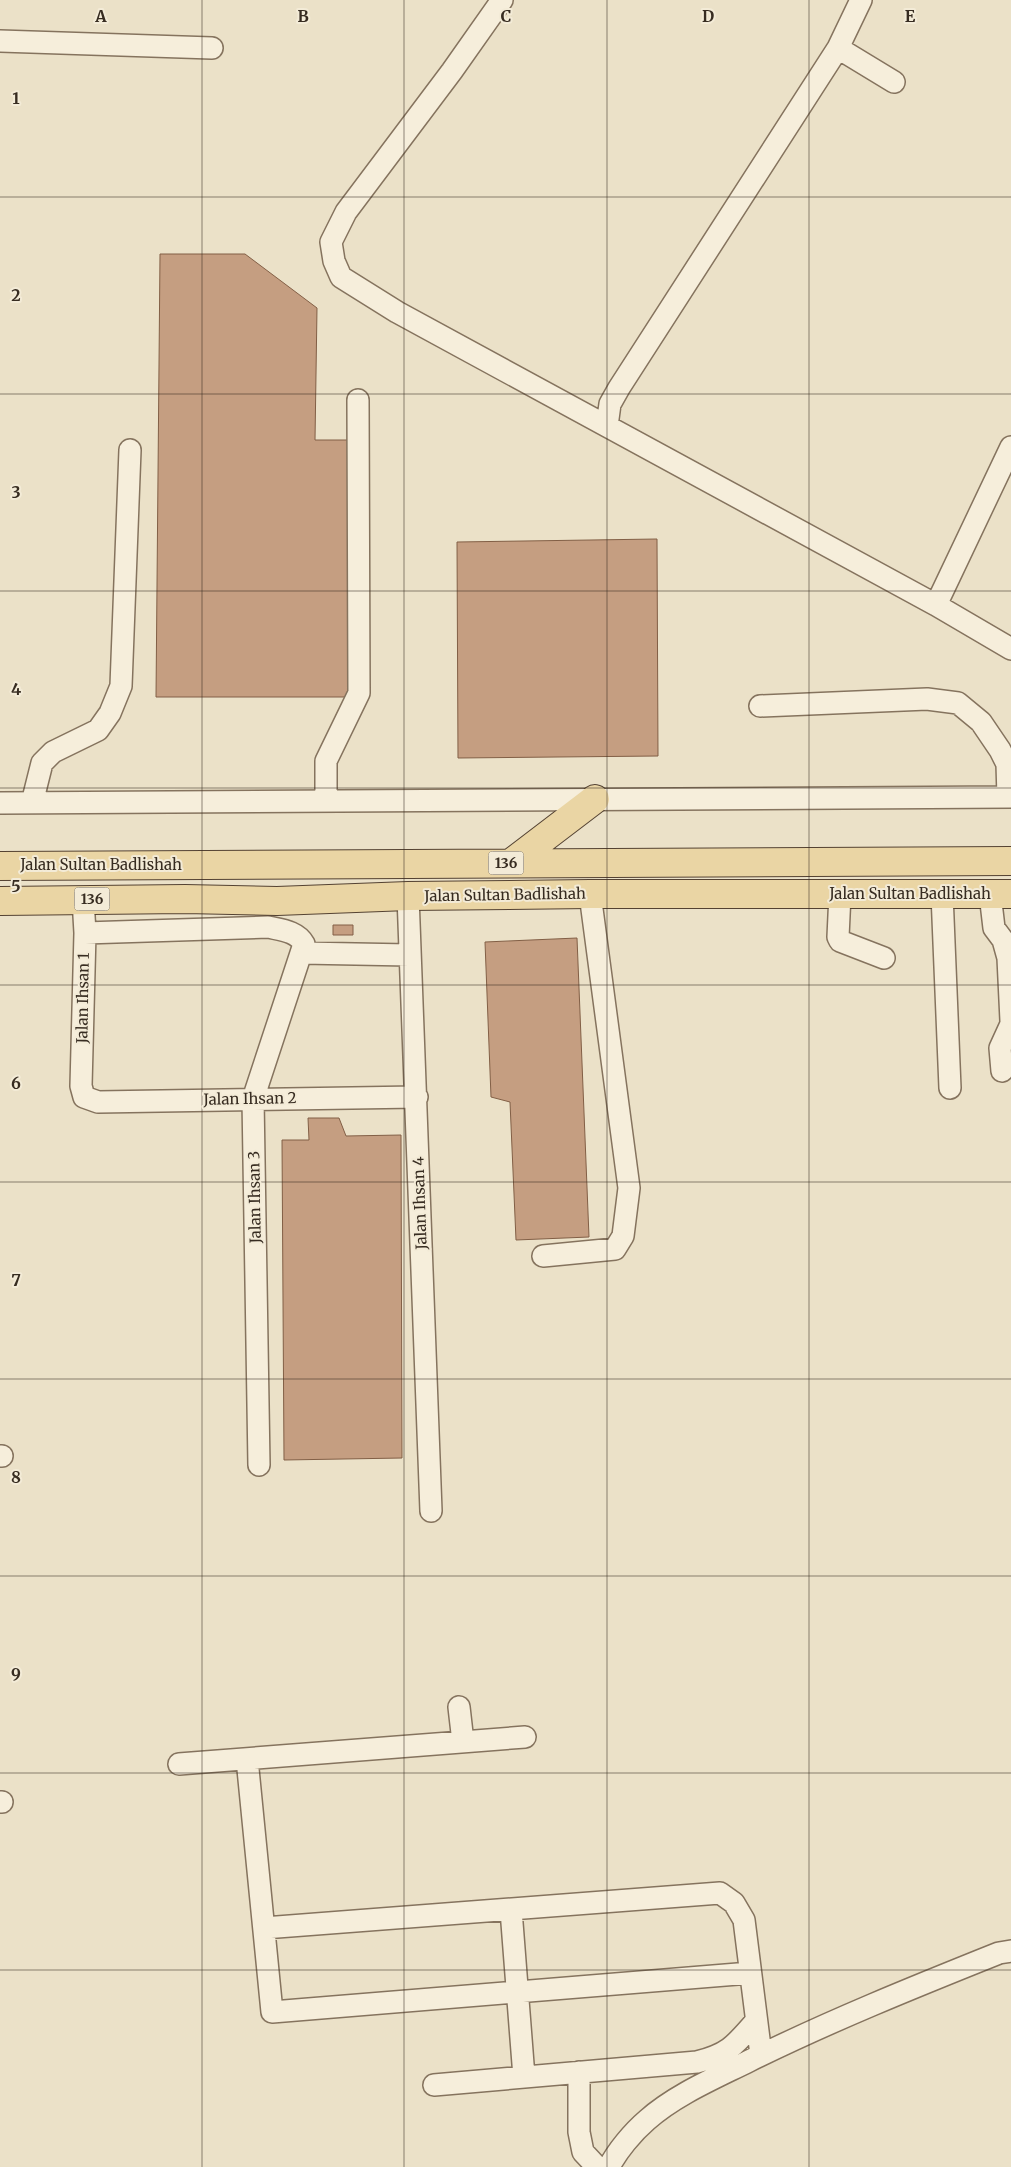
<svg xmlns="http://www.w3.org/2000/svg" width="1011" height="2167" viewBox="0 0 1011 2167" font-family="Merriweather,serif">
	<style>
		.building { fill: #c59e81; stroke: #825f46 }
		.lines { fill: none; stroke-linecap: round; stroke-linejoin: round }
		.minor-casing { stroke: #85735e; stroke-width: 24 }
		.major-casing { stroke: #544232; stroke-width: 30 }
		.minor { stroke: #f6eedb; stroke-width: 21 }
		.major { stroke: #ead5a4; stroke-width: 28 }
		.grid { fill: none; stroke: #372c21; stroke-width: 1; stroke-opacity: 0.55 }
		.labels { text-anchor: middle; stroke-width: 4; stroke-linejoin: round; paint-order: stroke }
		.shield { fill: #f3ebd7; stroke: #6f6558; stroke-width: 1 }
		.shield-label { font-size: 14px; font-weight: bold; fill: #372c21 }
		.street-label { font-size: 15px; fill: #372c21; stroke: #f3ebd7 }
		.grid-label { font-size: 16px; text-anchor: middle; font-weight: bold; fill: #372c21; stroke: #f3ebd7; stroke-width: 4; stroke-linejoin: round; paint-order: stroke }
	</style>
	<rect width="100%" height="100%" fill="#ebe1c8"/>
	<!-- building -->
	<path class="building" d="M160,254H245L317,308L315,440H353L351,697H156Z
		M657,539L658,756L458,758L457,542Z
		M333,925H353V935H333Z
		M577,938L589,1237L516,1240L510,1102L491,1097L485,942Z
		M308,1118H339L346,1136L401,1135L402,1458L284,1460L282,1140H309Z"/>
	<g class="lines">
		<!-- minor casing -->
		<g class="minor-casing">
			<path id="minor" d="M502,0L452,71L346,212L331,242L334,261L341,277L397,312L936,605L1011,649
				M0,41L212,48
				M838,48L894,82
				M607,426L610,404L619,388L838,48L861,0
				M936,605L1011,447
				M760,706L927,699L958,703L981,722L1000,750L1007,764L1008,797
				M326,801V761L359,693L358,400
				M0,803L1011,797
				M32,803L42,763L53,752L98,730L110,713L121,686L130,450
				M840,894L838,937L840,941L884,958
				M942,894L950,1088
				M990,894L994,928L1003,940L1008,958L1011,1021
				M408,896L431,1511
				M83,899L85,933L81,1086L84,1097L98,1102L417,1097
				M85,933L268,927C281,930 297,931 304,944L253,1099L259,1465
				M302,953L409,955
				M1002,1071L1000,1048L1011,1024
				M543,1256L615,1249L623,1236L629,1188L590,894
				M0,1456H2
				M459,1707L463,1742
				M247,1759L272,2012L750,1973
				M179,1764L525,1737
				M0,1802H2
				M511,1910L524,2077
				M264,1928L720,1893L734,1903L744,1920L761,2055
				M579,2072V2132L583,2152L597,2167
				M434,2085L697,2062C729,2054 735,2045 756,2021
				M609,2167C617,2151 633,2132 647,2120C675,2095 715,2078 749,2061C830,2021 914,1987 999,1953L1011,1951"/>
		</g>
		<!-- major casing -->
		<g class="major-casing">
			<path id="major" d="M511,863L595,799
				M0,866L1011,861
				M0,901L185,899L277,901L408,896L590,894H1011"/>
		</g>
		<!-- minor -->
		<use href="#minor" class="minor"/>
		<!-- major -->
		<use href="#major" class="major"/>
	</g>
	<!-- grid -->
	<path class="grid" d="M202,0V2167M404,0V2167M607,0V2167M809,0V2167M0,197H1011M0,394H1011M0,591H1011M0,788H1011M0,985H1011M0,1182H1011M0,1379H1011M0,1576H1011M0,1773H1011M0,1970H1011"/>
	<g class="labels">
		<!-- shield labels -->
		<g class="shield">
			<rect x="488.5" y="851.5" width="35" height="23" rx="4"/>
			<rect x="74.5" y="887.5" width="35" height="23" rx="4"/>
		</g>
		<g class="shield-label">
			<text x="506" y="868">136</text>
			<text x="92" y="904">136</text>
		</g>
		<!-- street labels -->
		<g class="street-label">
			<text x="101" y="870">Jalan Sultan Badlishah</text>
			<text x="910" y="899">Jalan Sultan Badlishah</text>
			<text transform="translate(505 895) rotate(-1)" y="5">Jalan Sultan Badlishah</text>
			<text transform="translate(83 998) rotate(-89)" y="5">Jalan Ihsan 1</text>
			<text transform="translate(250 1099) rotate(-1)" y="5">Jalan Ihsan 2</text>
			<text transform="translate(255 1197) rotate(-91)" y="5">Jalan Ihsan 3</text>
			<text transform="translate(420 1203) rotate(-92)" y="5">Jalan Ihsan 4</text>
		</g>
	</g>
	<g class="grid-label">
		<text x="101" y="22">A</text>
		<text x="303" y="22">B</text>
		<text x="506" y="22">C</text>
		<text x="708" y="22">D</text>
		<text x="910" y="22">E</text>
		<text x="16" y="104">1</text>
		<text x="16" y="301">2</text>
		<text x="16" y="498">3</text>
		<text x="16" y="695">4</text>
		<text x="16" y="892">5</text>
		<text x="16" y="1089">6</text>
		<text x="16" y="1286">7</text>
		<text x="16" y="1483">8</text>
		<text x="16" y="1680">9</text>
	</g>
</svg>
